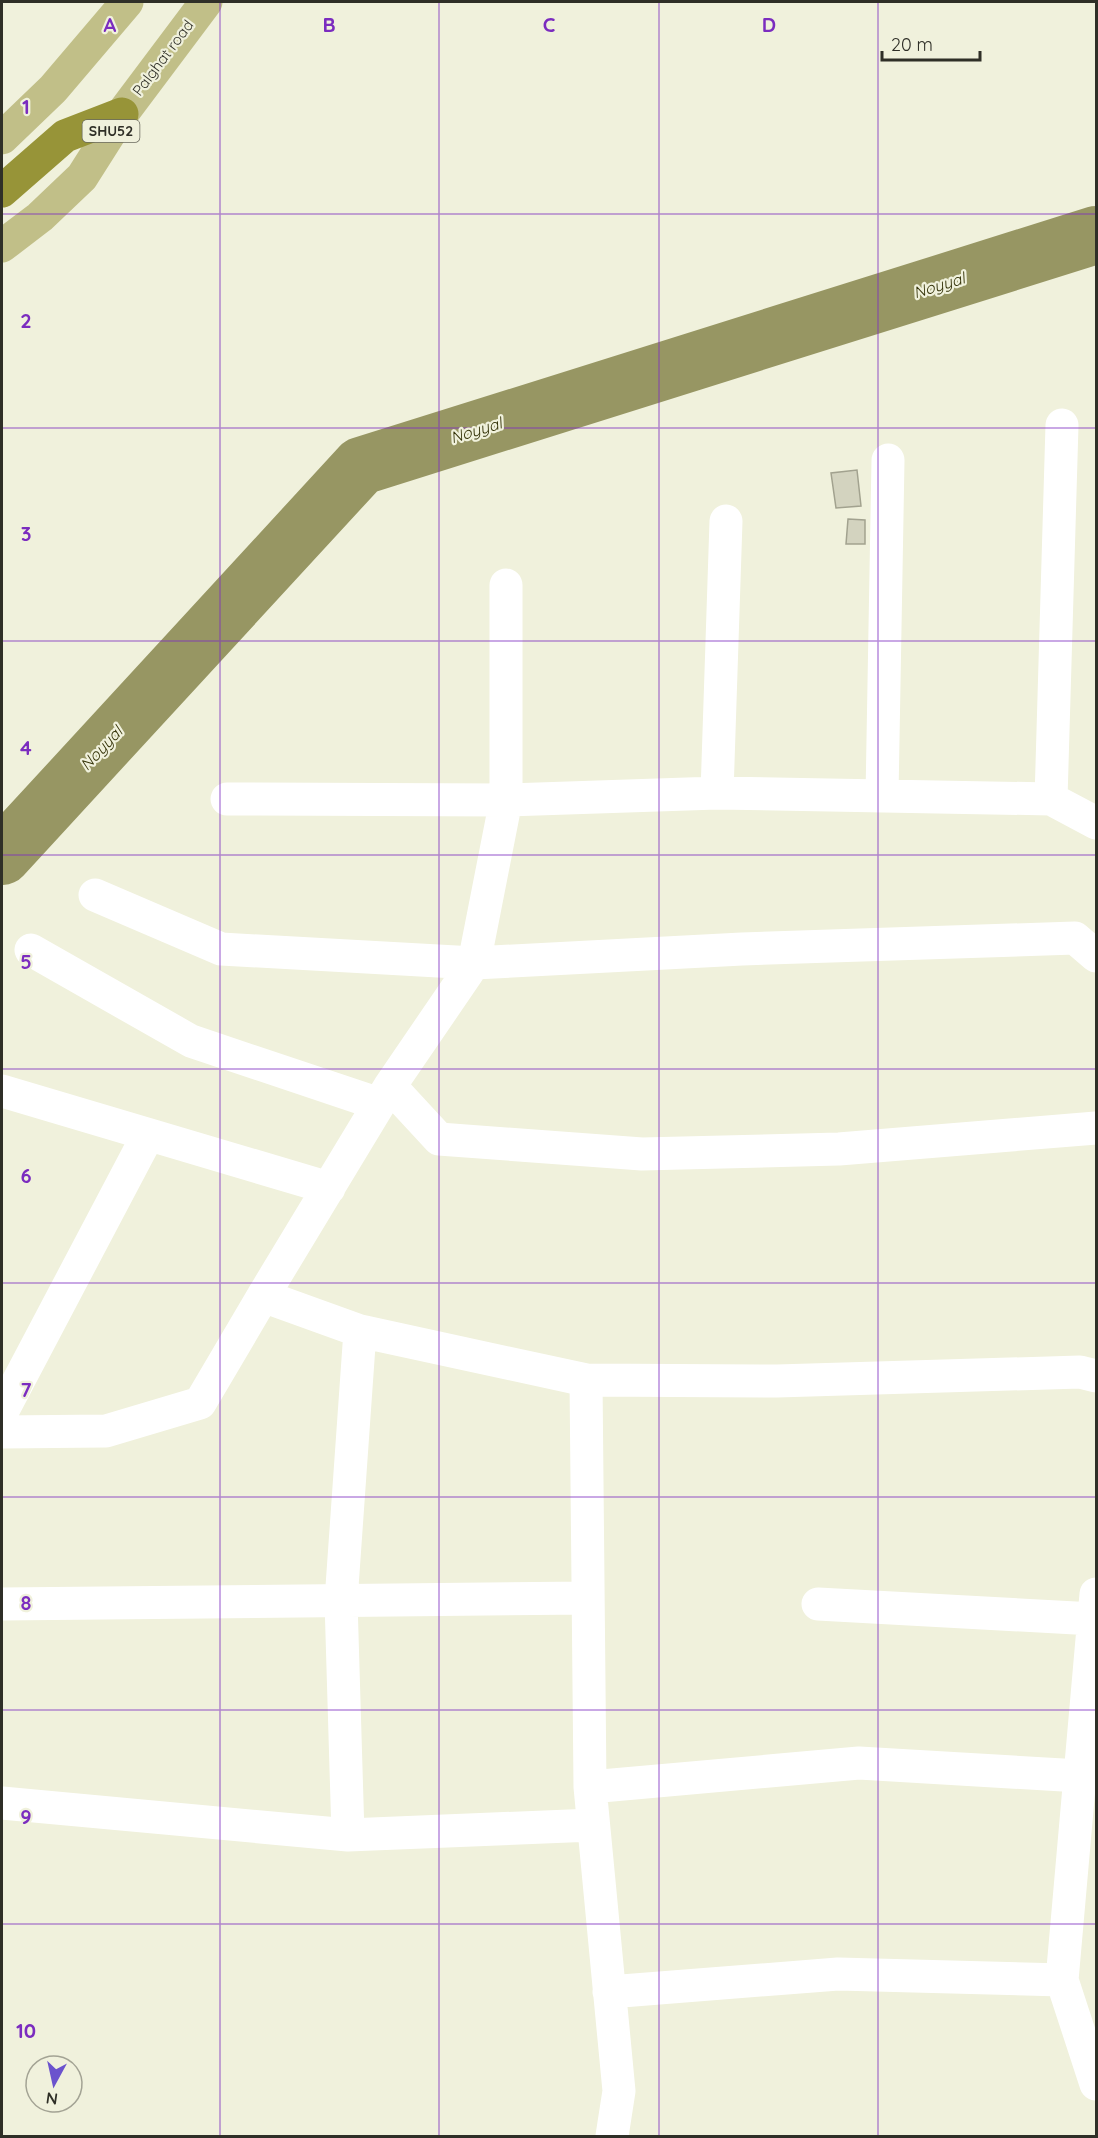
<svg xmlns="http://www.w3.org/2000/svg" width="1098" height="2138" viewBox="0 0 1098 2138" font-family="Quicksand,sans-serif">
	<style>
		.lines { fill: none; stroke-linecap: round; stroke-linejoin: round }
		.river { stroke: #979663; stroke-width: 58 }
		.building { fill: #d3d3bf; stroke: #a2a28f; stroke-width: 1.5 }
		.minor { stroke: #fff; stroke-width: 33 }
		.major { stroke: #c1bf88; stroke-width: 33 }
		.highway { stroke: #979438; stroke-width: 33 }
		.grid { fill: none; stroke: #7b2cbf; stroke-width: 1.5; stroke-opacity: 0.55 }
		.labels { text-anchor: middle; stroke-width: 4.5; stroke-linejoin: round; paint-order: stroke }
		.shield { fill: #f0f1dc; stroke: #69695d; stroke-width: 1.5 }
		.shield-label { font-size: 14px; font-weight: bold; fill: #2f2f27 }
		.street-label { font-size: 15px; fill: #2f2f27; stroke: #f0f1dc }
		.water-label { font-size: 16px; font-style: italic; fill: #333207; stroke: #f0f1dc }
		.grid-label { font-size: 20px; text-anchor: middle; font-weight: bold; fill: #7b2cbf; stroke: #f0f1dc; stroke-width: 4.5; stroke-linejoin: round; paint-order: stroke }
	</style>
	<rect width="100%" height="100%" fill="#f0f1dc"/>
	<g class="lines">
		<!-- river -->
		<path class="river" d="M2,856L361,466L1096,235"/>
	</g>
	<!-- building -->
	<path class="building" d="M857,470L861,506L836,508L831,473Z
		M848,519L865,520V544H846Z"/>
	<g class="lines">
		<!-- minor -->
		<path class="minor" d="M506,585V800L474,963L390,1086L263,1296L360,1331L586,1380L777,1381L1080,1372L1096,1376
			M717,793L726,521
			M882,796L888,460
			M227,799L506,800L717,793L1051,799L1062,425
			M1051,799L1096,823
			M95,895L221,949L474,963L742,949L1075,938L1096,956
			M31,950L191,1041L379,1104
			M390,1086L439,1139L642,1154L839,1149L1096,1128
			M2,1091L329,1188
			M586,1380L590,1787L619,2091L612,2136
			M2,1412L148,1135
			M2,1432L106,1431L200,1403L263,1296
			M1096,1594L1062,1980L1096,2084
			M2,1604L588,1598
			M818,1604L1094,1619
			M590,1787L859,1763L1080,1776
			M2,1803L348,1835L341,1601L360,1331
			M348,1835L593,1825
			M609,1992L838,1974L1062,1980"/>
		<!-- major -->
		<path class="major" d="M2,138L53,89L127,2
			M2,246L40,217L82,177L122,114L206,2"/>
		<!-- highway -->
		<path class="highway" d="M2,191L65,136L122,114"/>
	</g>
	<!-- grid -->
	<path class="grid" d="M220,2V2136M439,2V2136M659,2V2136M878,2V2136M2,214H1096M2,428H1096M2,641H1096M2,855H1096M2,1069H1096M2,1283H1096M2,1497H1096M2,1710H1096M2,1924H1096"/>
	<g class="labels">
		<!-- shield labels -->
		<rect class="shield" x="82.5" y="120" width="57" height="22" rx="4.5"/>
		<g class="shield-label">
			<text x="111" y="136">SHU52</text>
		</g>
		<!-- street labels -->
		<g class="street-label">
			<text transform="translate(163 58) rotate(-53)" y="5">Palghat road</text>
		</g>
		<!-- water labels -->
		<g class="water-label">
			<text transform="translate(939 285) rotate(-17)" y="6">Noyyal</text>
			<text transform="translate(476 430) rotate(-17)" y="6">Noyyal</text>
			<text transform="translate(101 748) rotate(-47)" y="6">Noyyal</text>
		</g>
	</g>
	<g class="grid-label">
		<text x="110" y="32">A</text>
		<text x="329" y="32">B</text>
		<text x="549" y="32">C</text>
		<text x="769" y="32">D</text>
		<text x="26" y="114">1</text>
		<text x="26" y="328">2</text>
		<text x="26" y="541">3</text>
		<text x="26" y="755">4</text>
		<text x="26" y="969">5</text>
		<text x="26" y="1183">6</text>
		<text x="26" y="1397">7</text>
		<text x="26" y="1610">8</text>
		<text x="26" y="1824">9</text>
		<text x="26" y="2038">10</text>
	</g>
	<!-- border -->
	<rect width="1098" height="2138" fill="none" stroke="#2f2f27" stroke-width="6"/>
	<!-- north arrow -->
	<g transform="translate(54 2084) rotate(188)"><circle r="28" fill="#f0f1dc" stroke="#a3a394" stroke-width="1.5"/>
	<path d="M0-4.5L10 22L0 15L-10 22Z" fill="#6b53cd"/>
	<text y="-9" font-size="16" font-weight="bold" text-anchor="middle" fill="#2f2f27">N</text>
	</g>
	<!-- scale -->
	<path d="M882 51v9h98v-9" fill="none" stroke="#2f2f27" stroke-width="3"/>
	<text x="891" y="51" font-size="18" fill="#2f2f27" stroke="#f0f1dc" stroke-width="4.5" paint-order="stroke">20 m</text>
</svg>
